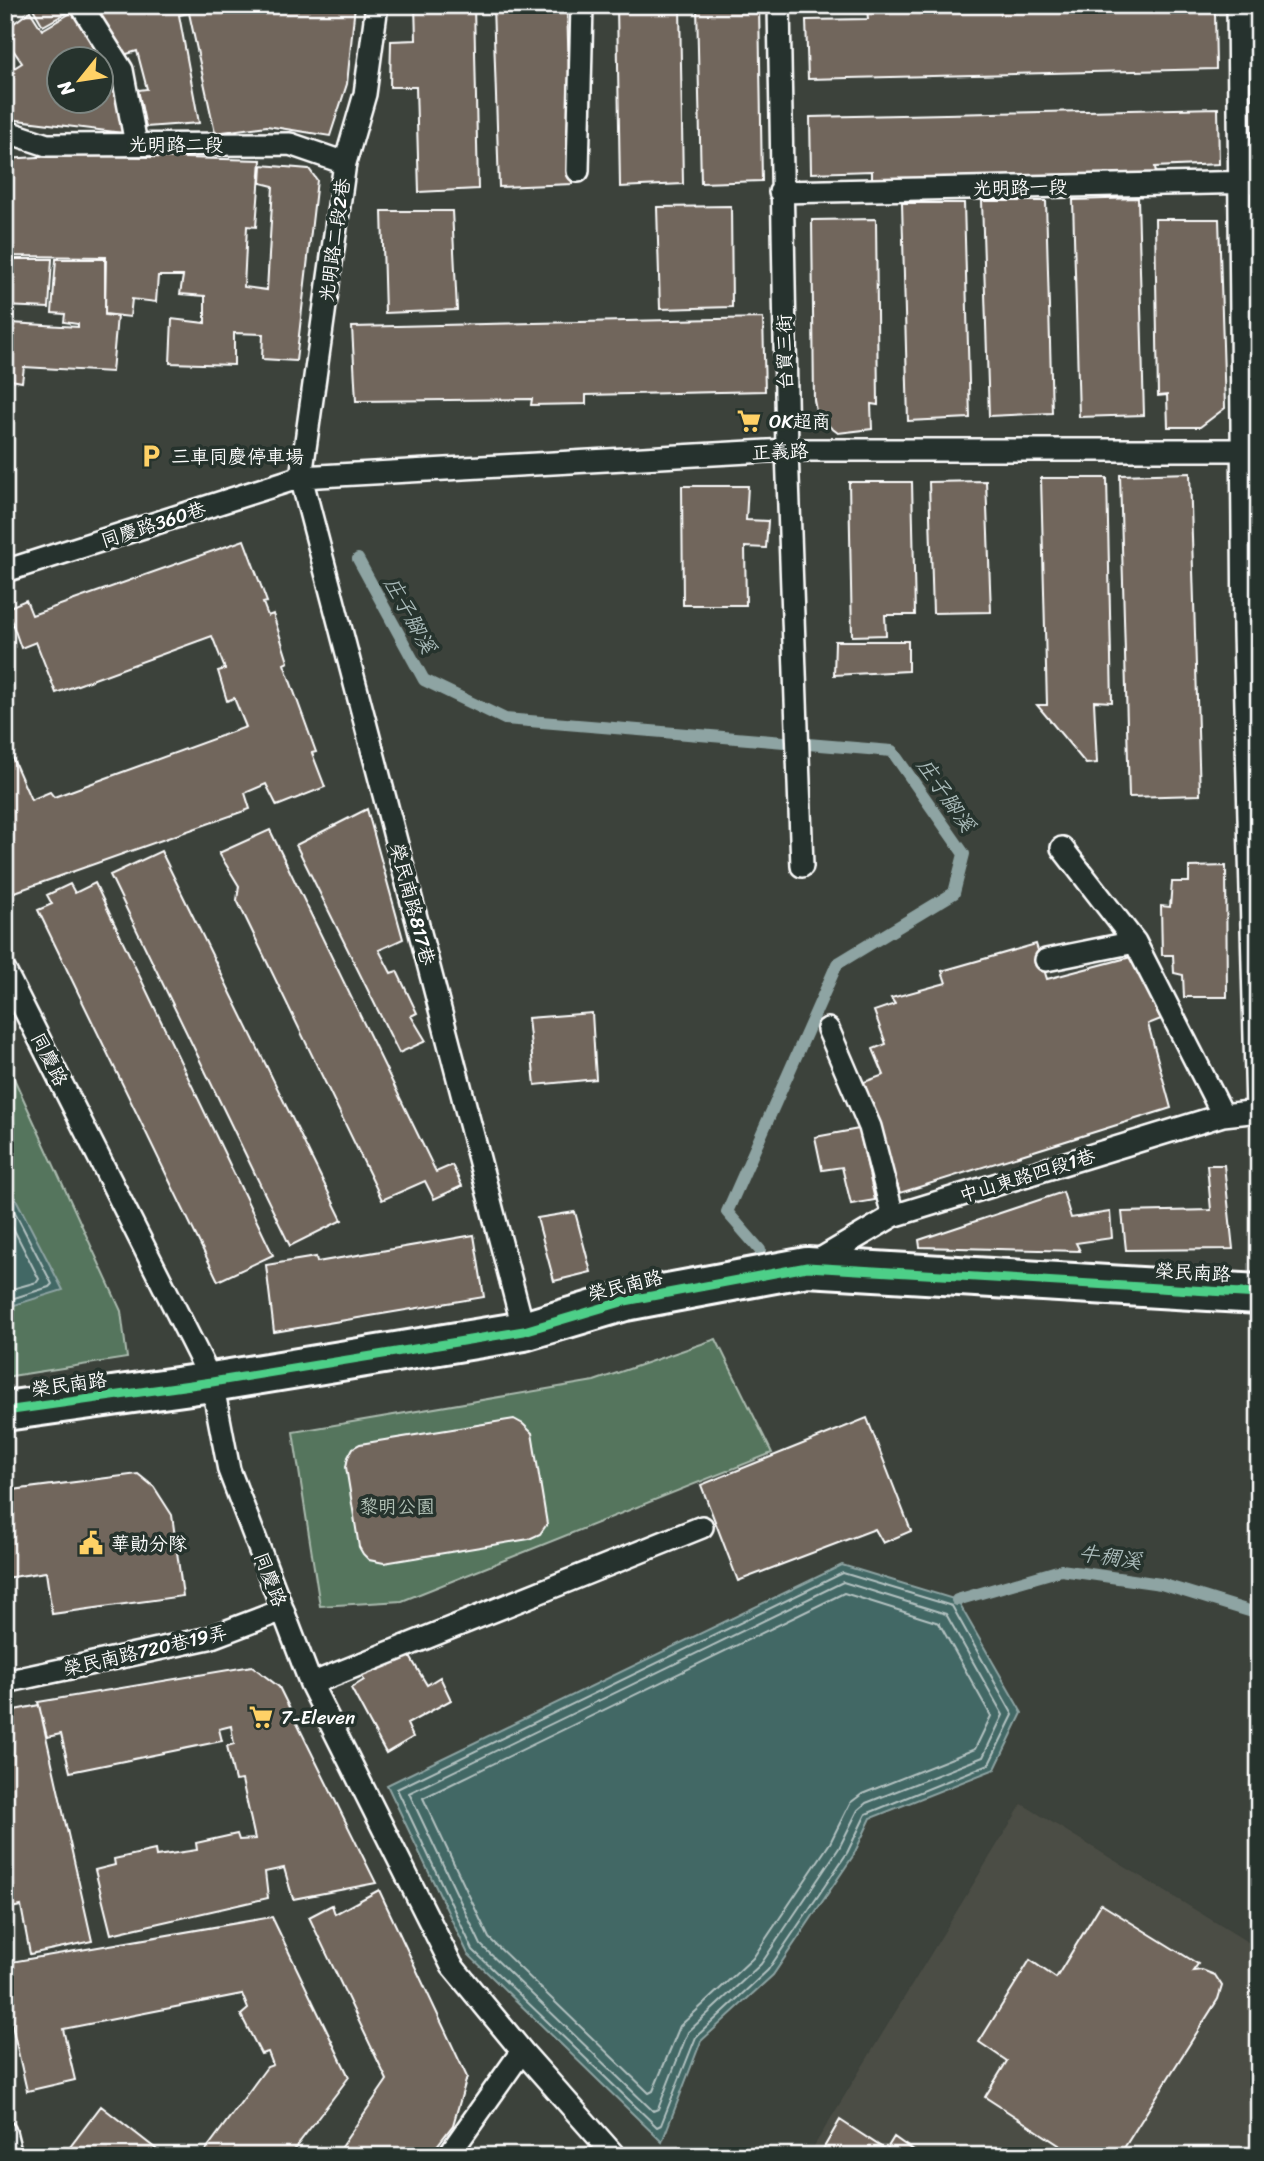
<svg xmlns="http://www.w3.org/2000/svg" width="1264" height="2161" viewBox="0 0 1264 2161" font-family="Sriracha,'LXGW WenKai TC',sans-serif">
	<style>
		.built { fill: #4c4d45 }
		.green { fill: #55755d; stroke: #aabaae; stroke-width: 2 }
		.water { fill: #426765; stroke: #8ea4a3; stroke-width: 2 }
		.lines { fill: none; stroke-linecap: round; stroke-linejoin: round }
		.shore { stroke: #b3c2c1; stroke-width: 2 }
		.stream { stroke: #8ea4a3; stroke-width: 12 }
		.building { fill: #71665b; stroke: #fff; stroke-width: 2; fill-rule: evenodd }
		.service-casing { stroke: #fff; stroke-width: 26 }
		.minor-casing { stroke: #fff; stroke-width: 44 }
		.service { stroke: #26332d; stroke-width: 21 }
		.minor { stroke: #26332d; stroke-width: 38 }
		.cycleway-casing { stroke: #26332d; stroke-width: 13 }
		.cycleway { stroke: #4dcf88; stroke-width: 9 }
		.labels { text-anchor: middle; stroke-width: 7; stroke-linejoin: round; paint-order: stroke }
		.street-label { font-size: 19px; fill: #fff; stroke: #26332d }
		.poi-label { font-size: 19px; fill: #fff; stroke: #26332d; text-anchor: start }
		.park-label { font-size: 19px; fill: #b2c1b6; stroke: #26332d }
		.water-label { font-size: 21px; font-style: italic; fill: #aabbba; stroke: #26332d }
	</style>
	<rect width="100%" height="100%" fill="#3c423b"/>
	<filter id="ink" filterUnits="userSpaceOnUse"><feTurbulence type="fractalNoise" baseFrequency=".0143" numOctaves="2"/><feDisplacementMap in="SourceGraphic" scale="14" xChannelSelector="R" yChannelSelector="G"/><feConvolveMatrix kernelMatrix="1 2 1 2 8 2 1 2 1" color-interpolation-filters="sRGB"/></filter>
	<g filter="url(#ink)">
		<!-- built -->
		<path class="built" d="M1022,1804L1259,1949V2156H808Z"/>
		<!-- green -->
		<path class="green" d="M5,1059L121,1311L127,1358L5,1377Z
			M716,1339L772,1453L402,1601L320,1606L293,1432L594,1381Z"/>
		<!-- water -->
		<path class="water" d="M5,1178L63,1290L5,1308Z
			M842,1565L957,1600L1022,1713L995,1769L871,1818L853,1856L773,1975L701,2041L662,2142L468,1954L387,1785Z"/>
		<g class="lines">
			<!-- shore -->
			<path class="shore" d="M5,1193L52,1284L49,1287L5,1301
				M5,1212L39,1279L37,1282L5,1291
				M843,1573L952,1606L1013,1715L989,1764L866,1814L847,1853L768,1970L696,2037L661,2125L657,2127L473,1950L397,1789Z
				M843,1582L946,1614L1003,1715L983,1757L866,1803L858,1810L839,1848L761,1964L688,2032L658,2109L653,2111L481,1945L409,1793Z
				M844,1593L939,1623L991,1716L975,1749L862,1794L850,1803L830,1843L753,1958L680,2026L653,2091L649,2093L489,1938L423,1798Z"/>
			<!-- stream -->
			<path class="stream" d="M358,559L424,680L505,719L892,751L964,854L954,893L837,964L727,1212L760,1250
				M957,1600L1061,1570L1161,1584L1259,1614"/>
		</g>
		<!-- building -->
		<path class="building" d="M31,5H74L75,8L43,26Z
			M88,5H270L271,8L277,7V5H355L347,84L330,136L267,126L215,133L189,13L179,15L199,123L146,127L138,90L147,89L137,51L120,56Z
			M415,5H474L478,189L419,192L416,87H390L391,41L416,40Z
			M493,5H567L572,184L499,187Z
			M617,5H680L683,184L620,187Z
			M697,5H759L762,181L701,183Z
			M1043,5H1153V13L1215,11L1216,69L808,79L806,20L868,19L867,9Z
			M76,10L128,95L131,121L123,133L9,119L5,113V66L11,62L14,68L22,63L5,38V30L30,11L42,30ZM60,60H102V102H60Z
			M1218,108L1219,164L1155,167L1156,173L872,181V171L811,173L810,117Z
			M73,155L261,160L256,227L247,226L244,287L267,290L273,186L261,183L262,165L309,169L317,180L296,361L262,359L263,334L234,333V365L170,363L172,319L205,323V296L180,294L183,276H158L156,302L132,299L130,317L105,314L106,257L10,256V226H5V159Z
			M1138,198L1144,415L1079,417L1073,200Z
			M982,201H1046L1052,413L989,416Z
			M902,203H964L970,418L908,421Z
			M731,206L732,307L660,309L657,207Z
			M382,211H452L457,310L385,313Z
			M876,219L878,405L871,404L872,429L838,433L830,427L816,411L814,400L812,220Z
			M1155,219H1219L1225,408L1200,427H1168L1167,395L1158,396Z
			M5,259H52L49,308L5,306Z
			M56,259H105V315L117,316L112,372L24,367L22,382L5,379V309H11V323L78,327V324L64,322L65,314L52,313Z
			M763,318L765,391L586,395V404L531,405L532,399L356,401L352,327Z
			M1190,473L1200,795L1129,797L1120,475Z
			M1041,478H1107L1112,702L1094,701L1097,763L1086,764L1037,705H1047Z
			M986,481L991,612L933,613L929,482Z
			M849,482H912L915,615H885L886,635L852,636Z
			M682,486H748L746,520L768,521L766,548L745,547L746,605H683Z
			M244,540L267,602L263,603L268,616L273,614L288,662L284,664L316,752L312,753L325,787L277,806L266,784L245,793L250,809L15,892L5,877V741L31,800L50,792L54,797L246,727L234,698L227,701L218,671L225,669L212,636L56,693L36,642L21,648L7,608L26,600L32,615Z
			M835,641H908V671L834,675Z
			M367,809L403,939L379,950L391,973L397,971L417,1013L411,1016L426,1041L399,1053L296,845Z
			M270,830L436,1172L452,1165L462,1186L434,1199L425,1181L382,1200L237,900L239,886L219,853Z
			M161,851L342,1220L290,1246L110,875Z
			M1226,866L1227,997H1184L1183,975L1174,973L1173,955H1162L1161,906L1170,907L1172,882H1189V867Z
			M95,883L273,1255L218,1281L38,910L52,904L47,895L70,884L75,893Z
			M1036,944L1047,979L1131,957L1161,1019L1148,1024L1171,1108L900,1193L864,1082L884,1075L873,1049L886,1044L874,1011L895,1004L891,998L946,983L942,971Z
			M592,1013L596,1079L535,1085L528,1018Z
			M859,1129L875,1200L851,1204L842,1167L822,1170L815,1137Z
			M1207,1165H1224L1233,1249L1126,1250L1122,1212L1211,1210Z
			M1063,1192L1071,1218L1110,1212L1112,1238L1076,1243L1080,1251L920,1247L919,1240Z
			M575,1212L591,1272L554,1281L537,1218Z
			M474,1235L484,1297L274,1332L266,1265L316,1257L317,1262Z
			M867,1418L911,1531L883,1543L875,1529L738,1581L701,1485Z
			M514,1419L523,1424L532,1433L547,1524L540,1534L529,1539L384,1563L369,1560L363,1554L359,1547L346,1467L348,1457L353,1448L360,1444Z
			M138,1474L154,1487L172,1515L183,1596L52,1614L46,1572L5,1578V1491Z
			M406,1650L427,1685L440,1677L451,1700L407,1724L413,1737L386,1753L351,1688L364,1680L360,1674Z
			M252,1666L279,1687L376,1883L293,1899L284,1868L265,1872L268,1898L111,1934L95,1870L115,1865L114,1859L155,1850L156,1856L197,1850L196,1843L237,1834L239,1840L255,1839L242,1780L235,1781L227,1746L234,1744L231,1726L219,1729L222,1741L70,1772L61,1734L47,1737L38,1702Z
			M39,1705L92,1941L30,1954L21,1906L5,1909V1860L9,1859L5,1840V1712Z
			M379,1890L467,2077L453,2125L429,2156H335L387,2080L309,1917L332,1905L335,1914Z
			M1101,1904L1198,1964L1193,1971L1202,1970L1215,1975L1222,1986L1218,1999L1119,2156H1076L985,2097L1007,2061L979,2042L1030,1960L1056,1978Z
			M272,1917L349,2077L289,2156L202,2155L267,2067L273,2065L268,2052L261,2054L241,2015L248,2009L242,1994L63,2029L75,2080L27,2091L5,1994V1963Z
			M101,2106L165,2156L64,2155Z
			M840,2120L886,2150L894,2137L921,2156H819Z"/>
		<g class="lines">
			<!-- service casing -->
			<g class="service-casing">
				<path id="service" d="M81,5L122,70L136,144
					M377,5L365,94L345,163L301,477L524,1331
					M779,5L787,450L802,866
					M1238,5L1244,633L1257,1111
					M5,131L47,145L290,144L345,163
					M578,171L582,5
					M780,192L1259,182
					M5,571L301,477L787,450H1259
					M1062,848L1135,942L1223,1115
					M1046,960L1135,942
					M5,971L212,1382L229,1470L311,1684L452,1966L522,2051L615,2156
					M828,1029L870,1127L893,1216
					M812,1264L893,1216L1223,1115L1259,1111
					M5,1682L209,1638L283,1610
					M311,1684L702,1527
					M5,2132L11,2156
					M448,2156L522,2051"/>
			</g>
			<!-- minor casing -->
			<g class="minor-casing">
				<path id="minor" d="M5,1411L212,1382L524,1331L625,1301L807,1267L1259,1294"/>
			</g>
			<!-- service -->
			<use href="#service" class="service"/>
			<!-- minor -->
			<use href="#minor" class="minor"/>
			<!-- cycleway casing -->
			<g class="cycleway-casing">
				<path id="cycleway" d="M5,1411L212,1382L524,1331L625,1301L807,1267L1259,1294"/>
			</g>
			<!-- cycleway -->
			<use href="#cycleway" class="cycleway"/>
		</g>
	</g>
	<!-- icons -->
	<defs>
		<g id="supermarket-bare" transform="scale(1.89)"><path d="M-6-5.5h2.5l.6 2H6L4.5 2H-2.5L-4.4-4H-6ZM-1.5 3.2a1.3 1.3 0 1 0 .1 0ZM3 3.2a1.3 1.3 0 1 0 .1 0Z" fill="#ffd166" stroke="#26332d" stroke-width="2.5" paint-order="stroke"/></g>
		<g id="parking-bare" transform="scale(1.89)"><path d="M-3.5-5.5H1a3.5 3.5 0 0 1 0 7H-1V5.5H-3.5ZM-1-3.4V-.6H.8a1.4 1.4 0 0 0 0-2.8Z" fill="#ffd166" stroke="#26332d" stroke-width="2.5" paint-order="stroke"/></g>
		<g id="civic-bare" transform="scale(1.89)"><path d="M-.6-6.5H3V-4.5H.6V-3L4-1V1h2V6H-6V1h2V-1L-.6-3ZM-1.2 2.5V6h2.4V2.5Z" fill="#ffd166" stroke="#26332d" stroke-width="2.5" paint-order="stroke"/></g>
	</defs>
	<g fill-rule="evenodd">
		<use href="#supermarket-bare" x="749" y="421"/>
		<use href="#parking-bare" x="151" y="456"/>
		<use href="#civic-bare" x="91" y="1543"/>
		<use href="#supermarket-bare" x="261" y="1717"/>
	</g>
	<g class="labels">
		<!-- street labels -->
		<g class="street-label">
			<text x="176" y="151">光明路二段</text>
			<text transform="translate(1020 187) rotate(-1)" y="7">光明路一段</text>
			<text transform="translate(334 240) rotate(-82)" y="7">光明路二段2巷</text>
			<text transform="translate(784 352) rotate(-91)" y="7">台貿三街</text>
			<text transform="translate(780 451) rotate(-2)" y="7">正義路</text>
			<text transform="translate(153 524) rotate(-18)" y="7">同慶路360巷</text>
			<text transform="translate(413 904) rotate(75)" y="7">榮民南路817巷</text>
			<text transform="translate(50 1059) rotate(63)" y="7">同慶路</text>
			<text transform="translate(1027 1175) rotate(-17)" y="7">中山東路四段1巷</text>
			<text transform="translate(1193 1272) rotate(3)" y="7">榮民南路</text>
			<text transform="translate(625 1285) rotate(-14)" y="7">榮民南路</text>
			<text transform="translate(69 1384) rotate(-8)" y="7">榮民南路</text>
			<text transform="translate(271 1579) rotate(69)" y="7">同慶路</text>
			<text transform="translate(145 1650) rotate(-13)" y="7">榮民南路720巷19弄</text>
		</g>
		<!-- poi labels -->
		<g class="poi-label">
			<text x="769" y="428">OK超商</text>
			<text x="171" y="463">三車同慶停車場</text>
			<text x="111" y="1550">華勛分隊</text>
			<text x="281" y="1724">7-Eleven</text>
		</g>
		<!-- park labels -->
		<g class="park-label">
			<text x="397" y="1513">黎明公園</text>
		</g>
		<!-- water labels -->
		<g class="water-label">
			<text transform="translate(410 615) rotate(61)" y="7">庄子腳溪</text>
			<text transform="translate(946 795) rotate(55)" y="7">庄子腳溪</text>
			<text transform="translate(1110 1557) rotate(8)" y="7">牛稠溪</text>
		</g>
	</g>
	<!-- margin -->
	<rect width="1264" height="2161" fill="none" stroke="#26332d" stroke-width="28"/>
	<rect x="14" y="14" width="1236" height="2133" fill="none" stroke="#fff" stroke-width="2.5" filter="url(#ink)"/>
	<!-- north arrow -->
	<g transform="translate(80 80) rotate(240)"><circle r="33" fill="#26332d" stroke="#7d8581" stroke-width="2"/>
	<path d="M0-5L12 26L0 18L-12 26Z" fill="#ffd166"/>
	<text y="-10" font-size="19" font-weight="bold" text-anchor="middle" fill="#ffffff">N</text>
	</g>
</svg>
